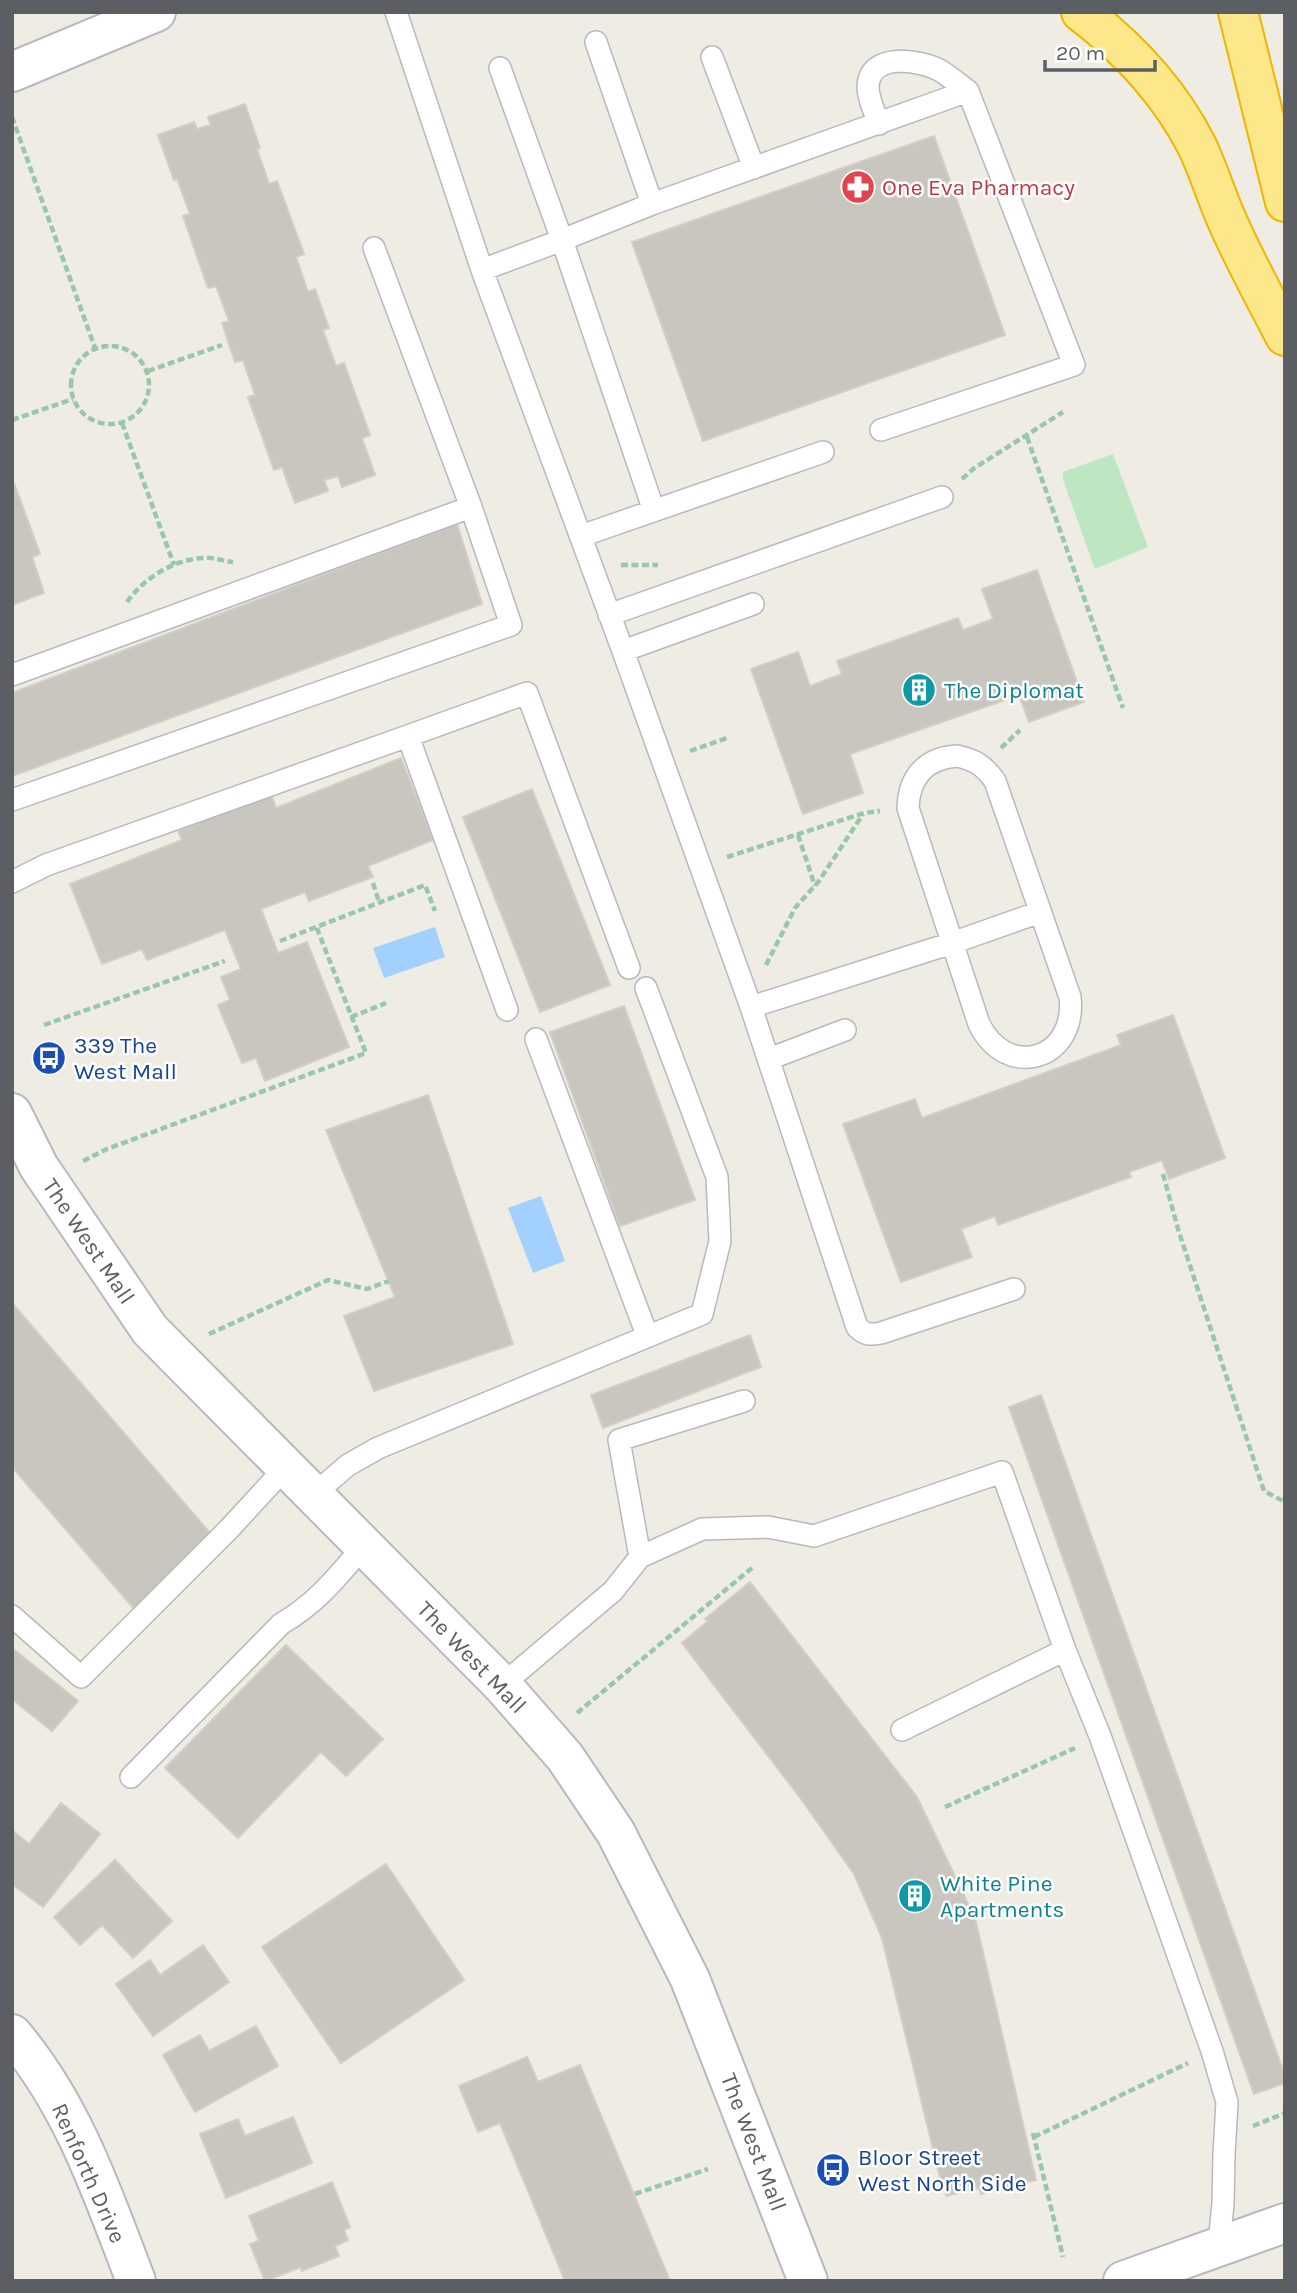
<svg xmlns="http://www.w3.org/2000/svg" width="1297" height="2293" viewBox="0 0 1297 2293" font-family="Karla,sans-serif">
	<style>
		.green { fill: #bfe6c2 }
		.water { fill: #a2d1ff }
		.building { fill: #c9c6c0; stroke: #d3cec1; stroke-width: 2 }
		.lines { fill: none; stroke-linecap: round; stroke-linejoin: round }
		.lane-casing { stroke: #b6b9bd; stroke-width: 24 }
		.secondary-casing { stroke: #b7b9bf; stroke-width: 42 }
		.highway-casing { stroke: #f1b500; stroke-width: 42 }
		.path { stroke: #98c7a9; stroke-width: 4.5; stroke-dasharray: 7 3.5; stroke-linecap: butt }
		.lane { stroke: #fff; stroke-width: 21 }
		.secondary { stroke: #fff; stroke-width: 38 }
		.highway { stroke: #fde78b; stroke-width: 38 }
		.labels { text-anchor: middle; stroke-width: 5; stroke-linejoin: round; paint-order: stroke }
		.health-label { font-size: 23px; fill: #be3a42; stroke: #fff; text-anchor: start }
		.culture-label { font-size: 23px; fill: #0d838f; stroke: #fff; text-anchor: start }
		.transit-label { font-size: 23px; fill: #164399; stroke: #fff; text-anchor: start }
		.street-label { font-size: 23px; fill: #5b5f64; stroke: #fff }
	</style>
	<rect width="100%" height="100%" fill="#eeece3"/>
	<!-- green -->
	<path class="green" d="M1113,454L1148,547L1095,569L1063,480V472Z"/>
	<!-- water -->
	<path class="water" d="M435,927L445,957L384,978L373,948Z
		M541,1196L565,1261L533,1273L508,1208Z"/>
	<!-- building -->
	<path class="building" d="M245,104L260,148L257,149L269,184L277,181L304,254L296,257L308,292L315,289L329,328L323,330L336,366L344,363L370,435L362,438L375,475L342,487L338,476L324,480L328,491L295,503L282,467L274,470L248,397L255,395L243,360L235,362L222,323L229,321L216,286L208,288L183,216L190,214L177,179L174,180L158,135L194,122L197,129L211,125L208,117Z
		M934,136L1005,335L703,441L632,242Z
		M12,483H14L40,554L32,557L44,593L12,605Z
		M457,524L482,604L12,776V693Z
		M1037,570L1084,702L1029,722L1019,695L850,754L863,793L803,814L751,669L798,652L810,686L842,674L837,661L958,618L963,630L993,619L982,589Z
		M401,758L433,840L368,866L373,877L309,901L305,892L261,909L278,953L307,942L349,1047L265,1081L256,1058L242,1063L218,1005L230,1000L221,977L241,969L225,930L147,960L142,949L102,964L70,884L182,840L178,831L271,794L276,808Z
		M532,789L610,985L540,1012L463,817Z
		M624,1006L695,1200L620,1226L550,1032Z
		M1173,1015L1225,1158L1169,1179L1162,1160L1129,1172L1131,1177L998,1225L995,1216L961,1229L972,1257L901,1282L843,1124L915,1099L922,1118L1121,1045L1117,1035Z
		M428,1095L513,1344L374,1391L344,1316L395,1297L326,1130Z
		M12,1303L216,1540L136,1611L12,1467Z
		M750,1335L761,1367L603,1428L591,1395Z
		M1041,1395L1285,2076V2083L1254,2094L1009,1407Z
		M750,1582L917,1797L975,1918L1036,2180L981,2194L979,2188L946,2196L944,2185L942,2186L882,1938L854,1874L801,1799L682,1643L708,1621L705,1619Z
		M286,1645L383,1739L346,1776L321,1752L238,1838L165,1768Z
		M12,1648L78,1701L52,1731L12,1699Z
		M61,1803L100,1834L43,1907L12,1884V1833L13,1831L29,1844Z
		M115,1860L172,1921L133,1958L102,1925L80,1945L54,1917Z
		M386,1864L464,1980L341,2063L262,1947Z
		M203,1945L229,1982L153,2036L116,1984L150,1960L160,1975Z
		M256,2026L278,2066L195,2112L163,2055L200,2035L209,2051Z
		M527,2057L538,2082L580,2065L670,2281H565L500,2123L478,2132L459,2086Z
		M293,2117L312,2163L226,2198L200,2134L238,2119L245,2136Z
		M332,2182L350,2227L344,2230L348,2240L335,2246L339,2256L302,2271L301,2267L265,2281L250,2244L259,2241L249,2216Z"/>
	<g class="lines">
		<!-- lane casing -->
		<g class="lane-casing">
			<path id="lane" d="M396,12L482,270L623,651L751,1007L857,1327C865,1335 870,1335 881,1333L1014,1289
				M596,42L652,204
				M712,57L754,168
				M500,68L562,240L654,511
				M879,124C875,113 868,99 868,87C869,51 921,60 941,71C950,77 959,84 968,91
				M482,270L562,240L652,204L968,91L1074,365L881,430
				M581,536L823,452
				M609,615L942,497
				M623,651L753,604
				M12,675L471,507
				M408,736L527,693L629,968
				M957,756C976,760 984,766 995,781L1070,997C1077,1060 1007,1081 979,1024L908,808C909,776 926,758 957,756Z
				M12,800L511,625L471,507L374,248
				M12,882L46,865L408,736L507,1010
				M751,1007L952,943L1040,912
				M536,1039L647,1335
				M769,1059L845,1030
				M313,1495L348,1465L378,1448L702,1314L720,1241L717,1177L646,988
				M640,1557L619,1440L744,1401
				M12,1616L81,1677L229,1529L287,1466
				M502,1685L613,1591L640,1557L702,1529L768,1527L814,1536L1002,1472L1065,1650L1100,1736L1212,2051L1227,2102L1224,2155L1223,2204L1219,2244
				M902,1730L1065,1650
				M131,1777L281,1624C317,1603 337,1577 364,1546"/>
		</g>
		<!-- secondary casing -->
		<g class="secondary-casing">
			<path id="secondary" d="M12,72L156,12
				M12,1113L39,1167L150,1330L502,1685L565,1757L616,1833L690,1979L808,2281
				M12,2034C73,2105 103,2195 136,2281
				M1123,2281L1285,2223"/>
		</g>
		<!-- highway casing -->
		<g class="highway-casing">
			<path id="highway" d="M1081,12C1127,47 1170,93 1197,146C1209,171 1217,199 1229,225C1246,263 1266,299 1285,336
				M1238,12L1285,202"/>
		</g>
		<!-- path -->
		<path class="path" d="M12,117L95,348
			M71 385a39 39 0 1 1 78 0a39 39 0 1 1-78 0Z
			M148,371L222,345
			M12,420L73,399
			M122,423L174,565
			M1027,437L1123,708
			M962,479L973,469L1063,412
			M621,565H658
			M127,602C144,578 174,559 204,558C214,557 223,561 233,562
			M1001,748L1020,730
			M690,751L727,738
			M798,835L815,886
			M727,857L864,813L880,811
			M373,883L379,902
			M280,941L425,885L435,911
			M766,965L795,908L819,881L863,814
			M351,1017L386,1003
			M44,1025L225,961
			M83,1161L107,1149L366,1053L316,926
			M1163,1174L1178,1229L1264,1491L1285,1502
			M209,1334L328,1280L367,1289L389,1281
			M577,1713L752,1568
			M945,1807L1075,1748
			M1253,2126L1285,2113
			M1033,2133L1063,2257
			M1034,2137L1188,2063
			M635,2194L708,2169"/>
		<!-- lane -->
		<use href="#lane" class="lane"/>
		<!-- secondary -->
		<use href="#secondary" class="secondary"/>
		<!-- highway -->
		<use href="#highway" class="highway"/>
	</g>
	<!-- icons -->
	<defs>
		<g id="pharmacy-disc" transform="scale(1.75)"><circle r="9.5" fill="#e0444e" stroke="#fff"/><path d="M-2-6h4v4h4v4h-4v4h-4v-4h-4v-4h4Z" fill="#fff"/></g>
		<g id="building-disc" transform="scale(1.75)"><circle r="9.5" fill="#0f9aa8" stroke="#fff"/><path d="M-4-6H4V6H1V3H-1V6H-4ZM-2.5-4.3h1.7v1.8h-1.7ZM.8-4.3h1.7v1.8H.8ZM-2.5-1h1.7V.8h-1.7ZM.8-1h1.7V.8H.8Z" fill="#fff"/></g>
		<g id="bus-disc" transform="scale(1.75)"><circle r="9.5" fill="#1a4fb4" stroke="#fff"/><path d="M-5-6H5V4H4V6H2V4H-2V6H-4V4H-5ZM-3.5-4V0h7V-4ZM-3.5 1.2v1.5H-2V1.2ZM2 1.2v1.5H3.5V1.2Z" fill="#fff"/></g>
	</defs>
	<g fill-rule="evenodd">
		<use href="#pharmacy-disc" x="858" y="187"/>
		<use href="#building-disc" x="919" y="690"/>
		<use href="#bus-disc" x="49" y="1058"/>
		<use href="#building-disc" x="915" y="1896"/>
		<use href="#bus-disc" x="833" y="2170"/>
	</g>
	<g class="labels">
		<!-- health labels -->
		<g class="health-label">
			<text x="882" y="195">One Eva Pharmacy</text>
		</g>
		<!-- culture labels -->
		<g class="culture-label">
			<text x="944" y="698">The Diplomat</text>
			<text x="940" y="1891">White Pine<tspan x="940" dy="26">Apartments</tspan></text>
		</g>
		<!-- transit labels -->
		<g class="transit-label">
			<text x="74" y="1053">339 The<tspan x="74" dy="26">West Mall</tspan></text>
			<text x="858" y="2165">Bloor Street<tspan x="858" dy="26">West North Side</tspan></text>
		</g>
		<!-- street labels -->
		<g class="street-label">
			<text transform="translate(89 1241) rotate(56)" y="8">The West Mall</text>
			<text transform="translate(472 1657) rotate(46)" y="8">The West Mall</text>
			<text transform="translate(754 2142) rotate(69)" y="8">The West Mall</text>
			<text transform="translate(89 2173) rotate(66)" y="8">Renforth Drive</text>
		</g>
	</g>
	<!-- border -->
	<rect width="1297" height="2293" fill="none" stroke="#5b5f64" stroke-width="28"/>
	<!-- scale -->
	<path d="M1045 60v10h110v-10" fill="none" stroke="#5b5f64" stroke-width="3.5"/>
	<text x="1056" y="60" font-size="21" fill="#5b5f64" stroke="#ffffff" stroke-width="5" paint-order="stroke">20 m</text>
</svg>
